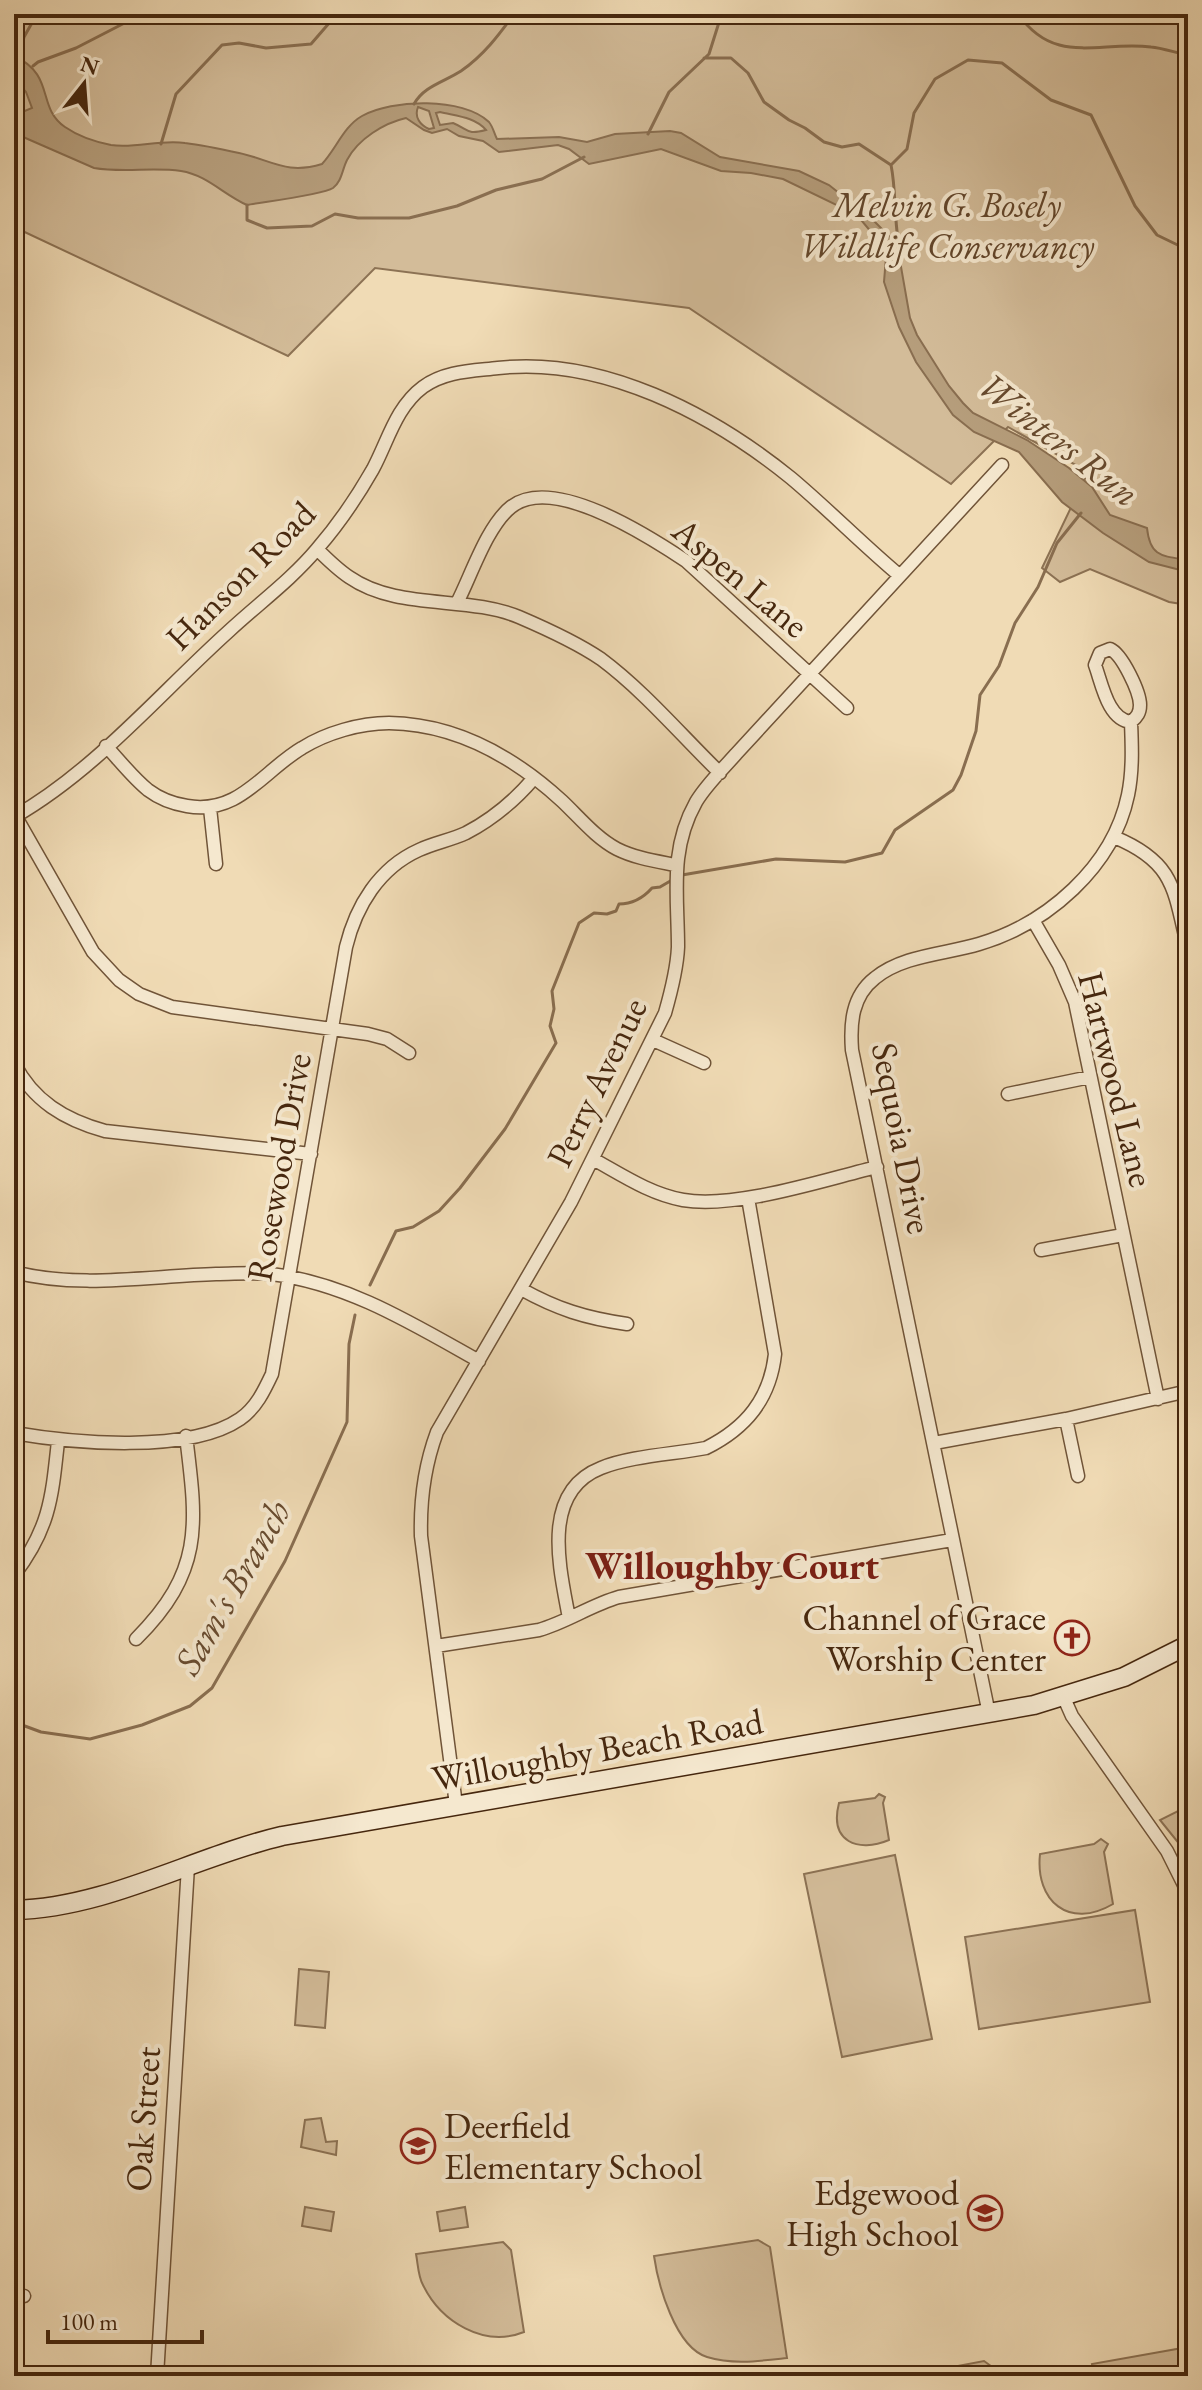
<svg xmlns="http://www.w3.org/2000/svg" width="1202" height="2390" viewBox="0 0 1202 2390" font-family="'EB Garamond',serif">
	<style>
		.green { fill: #d3bc99; stroke: #8c7254; stroke-width: 2 }
		.water { fill: #b69e7c; stroke: #896e50; stroke-width: 2; fill-rule: evenodd }
		.lines { fill: none; stroke-linecap: round; stroke-linejoin: round }
		.stream { stroke: #896e50; stroke-width: 3 }
		.street-casing { stroke: #705438; stroke-width: 15 }
		.secondary-casing { stroke: #46270e; stroke-width: 21 }
		.street { stroke: #f5e8cf; stroke-width: 12 }
		.secondary { stroke: #f5e8cf; stroke-width: 18 }
		.labels { text-anchor: middle; stroke-width: 8; stroke-linejoin: round; paint-order: stroke }
		.park-label { font-size: 36px; font-style: italic; fill: #62452a; stroke: #f5e8cf }
		.street-label { font-size: 36px; fill: #46270e; stroke: #f5e8cf }
		.poi-label { font-size: 36px; fill: #46270e; stroke: #f5e8cf; text-anchor: end }
		.water-label { font-size: 38px; font-style: italic; fill: #684b2f; stroke: #f5e8cf }
		.neighbourhood-label { font-size: 38px; font-weight: bold; fill: #7a1f14; stroke: #f5e8cf }
	</style>
	<rect width="100%" height="100%" fill="#f0dbb5"/>
	<filter id="stains"><feTurbulence type="fractalNoise" baseFrequency=".0025" numOctaves="4"/><feColorMatrix values="0 0 0 0 .2 0 0 0 0 .09 0 0 0 0 .02 0 0 0 .5 -.17"/></filter>
	<radialGradient id="worn" r=".72"><stop offset=".6" stop-color="#630" stop-opacity="0"/><stop offset="1" stop-color="#630" stop-opacity=".3"/></radialGradient>
	<!-- green -->
	<path class="green" d="M14,14H1188V605L1169,602L1090,569L1060,582L1042,568L1088,472L1008,427L951,484L689,308L375,268L288,356L14,227Z
		M879,1794L885,1797L883,1803L889,1840C858,1853 829,1842 839,1803L875,1798Z
		M1188,1806V1873L1181,1846L1160,1820Z
		M1101,1839L1108,1844L1104,1852L1113,1904C1069,1930 1035,1901 1040,1854L1094,1844Z
		M895,1855L932,2039L842,2057L804,1874Z
		M1135,1910L1150,2002L979,2029L965,1937Z
		M299,1969L329,1972L325,2028L295,2025Z
		M321,2118L326,2142L337,2141L336,2155L301,2147L305,2120Z
		M305,2207L334,2212L331,2231L302,2226Z
		M465,2207L468,2227L440,2231L437,2212Z
		M758,2240L770,2247L787,2358C760,2361 733,2365 707,2357C675,2347 658,2284 654,2256Z
		M503,2242L511,2250L524,2332C484,2348 441,2322 423,2285C418,2276 418,2264 416,2254Z
		M1188,2347V2376H1094L1092,2364Z
		M984,2361L995,2369L996,2376H905Z"/>
	<!-- water -->
	<path class="water" d="M14,56C56,75 36,107 65,127C78,136 96,142 111,145C135,149 160,139 185,143C202,145 221,149 239,153C272,160 286,175 322,164C336,149 344,126 362,116C392,99 463,97 489,122C493,127 494,133 497,139L559,137L587,142L615,134L670,131L681,133L720,157L799,171L829,185L873,220L897,244L910,318L917,335L949,386L963,403L973,413L1027,440L1069,468L1092,487L1110,515L1147,528C1150,557 1162,556 1188,560V572L1149,562L1103,533L1062,502L1019,452L974,432L953,415L916,362L899,327L884,282L886,257L882,245L862,221L845,209L783,179L751,173L721,171L661,149L589,164L569,149L558,145L499,152L483,141L459,136L447,129L432,133L424,130L406,118C384,123 358,139 347,160C342,170 342,181 333,188C322,195 263,202 247,205C224,195 207,175 181,171C152,167 122,173 94,168L14,133V113H20L32,108L26,92L20,85L14,93V106ZM418,107L429,111L434,128L429,129C420,125 414,117 418,107ZM440,112C456,116 475,117 486,130C466,135 470,130 453,123L440,125L436,113Z"/>
	<g class="lines">
		<!-- stream -->
		<path class="stream" d="M78,14L125,22
			M677,14L691,17L695,14
			M1018,14C1055,66 1097,41 1151,47C1163,48 1176,53 1188,55
			M18,58L24,37L37,14
			M704,58H731L748,73L764,102L789,120L805,128L824,142L842,147L859,144L891,165C896,189 894,214 898,239L892,244
			M33,66L38,62L76,48L142,14
			M414,104C424,86 444,82 461,71C483,56 499,35 514,14
			M648,134L669,92L709,54L721,16L727,14
			M161,144L176,94L222,45L239,43L266,48L311,44L337,14
			M891,165L907,149L914,113L935,79L968,60L1002,63L1051,100L1091,115L1135,206L1157,235L1188,250
			M247,205V220L267,228L312,226L335,214L358,218H409L457,206L496,190L542,179L584,157
			M682,875L776,859L845,862L882,853L895,830L953,790L961,775L976,731L980,695L999,666L1015,623L1038,587L1057,543L1081,513
			M370,1285L396,1231L413,1227L439,1211L460,1188L505,1129L556,1043L550,1026L554,1009L552,991L579,923L594,913L607,914L616,911L619,904C633,904 644,897 652,888L660,887L672,880
			M14,1722L41,1732L90,1739L142,1725L190,1706L212,1688L285,1561L347,1422L349,1344L355,1315"/>
		<!-- street casing -->
		<g class="street-casing">
			<path id="street" d="M317,549C327,559 337,569 349,577C398,611 466,595 519,617C547,629 576,642 601,659C644,691 681,735 720,773
				M457,603C471,576 487,526 511,507C553,474 650,537 686,561L847,708
				M1110,649C1122,654 1140,692 1140,705C1140,713 1137,717 1131,722C1108,720 1102,684 1095,665L1100,653Z
				M106,746C120,761 133,778 148,790C160,799 174,804 187,806C239,815 263,771 302,748C326,733 360,723 389,723C456,724 514,757 562,801C579,817 596,838 617,849C635,858 655,861 675,865
				M210,808L216,864
				M14,817C96,770 159,694 229,631C258,604 291,580 317,549C338,525 357,497 373,469C388,441 396,407 423,387C445,371 472,371 498,368C602,356 712,414 791,478C828,509 862,544 899,575
				M16,817L93,952L119,980L139,994L172,1007L368,1034L387,1039L409,1053
				M1114,837C1175,862 1174,890 1188,949
				M1033,920L1059,965L1075,1002L1158,1399
				M653,1040L704,1063
				M14,1063C33,1101 65,1120 105,1131L311,1154
				M1008,1094L1090,1077
				M593,1159C622,1175 650,1194 683,1200C736,1209 823,1180 877,1167
				M1041,1250L1123,1235
				M14,1272C79,1289 149,1276 216,1274C234,1274 253,1272 271,1274C347,1283 413,1324 479,1361
				M521,1289C557,1309 585,1318 627,1324
				M1066,1419L1078,1476
				M14,1433C72,1443 189,1454 240,1419C256,1408 264,1391 272,1374L346,947C356,906 379,868 419,850C434,843 451,840 466,833C491,820 516,799 534,778
				M934,1443L1066,1419L1188,1391
				M14,1575C50,1528 52,1497 58,1441
				M569,1618C560,1569 540,1492 601,1468C630,1456 675,1454 706,1448C746,1428 770,1399 775,1354L748,1198
				M136,1639C204,1571 197,1525 186,1436
				M436,1646L539,1630C567,1622 591,1605 619,1597L952,1540
				M1064,1698L1072,1716L1167,1851L1184,1885L1188,1900
				M989,1714L852,1050C850,1023 852,996 875,978C903,955 946,954 979,944C1047,924 1113,867 1128,795C1133,771 1132,746 1131,722
				M456,1805L421,1536C420,1500 424,1467 437,1432L571,1202L665,1013C671,992 677,970 678,947C678,895 669,850 696,802C706,785 722,770 736,754L1002,465
				M14,2297L24,2296
				M157,2376L188,1866"/>
		</g>
		<!-- secondary casing -->
		<g class="secondary-casing">
			<path id="secondary" d="M14,1910C107,1908 193,1857 282,1836L1034,1705L1124,1677L1188,1645"/>
		</g>
		<!-- street -->
		<use href="#street" class="street"/>
		<!-- secondary -->
		<use href="#secondary" class="secondary"/>
	</g>
	<!-- icons -->
	<defs>
		<g id="church-ring" transform="scale(1.8)"><circle r="9.5" fill="#f5e8cf" stroke="#8f2418" stroke-width="1.5"/><path d="M-1.2-6h2.4v3.5h3.3v2.4h-3.3V6h-2.4V-.1h-3.3v-2.4h3.3Z" fill="#8f2418"/></g>
		<g id="school-ring" transform="scale(1.8)"><circle r="9.5" fill="#f5e8cf" stroke="#8f2418" stroke-width="1.5"/><path d="M0-5L7-2L0 1L-7-2ZM-4 1L0 2.5L4 1V4Q0 6-4 4Z" fill="#8f2418"/></g>
	</defs>
	<g fill-rule="evenodd">
		<use href="#church-ring" x="1072" y="1638"/>
		<use href="#school-ring" x="418" y="2146"/>
		<use href="#school-ring" x="985" y="2213"/>
	</g>
	<g class="labels">
		<!-- park labels -->
		<g class="park-label">
			<text x="947" y="217">Melvin G. Bosely<tspan x="947" dy="41">Wildlife Conservancy</tspan></text>
		</g>
		<!-- street labels -->
		<g class="street-label">
			<text transform="translate(240 575) rotate(-45)" y="13">Hanson Road</text>
			<text transform="translate(741 577) rotate(40)" y="13">Aspen Lane</text>
			<text transform="translate(1117 1079) rotate(76)" y="13">Hartwood Lane</text>
			<text transform="translate(596 1082) rotate(-64)" y="13">Perry Avenue</text>
			<text transform="translate(903 1138) rotate(79)" y="13">Sequoia Drive</text>
			<text transform="translate(278 1167) rotate(-80)" y="13">Rosewood Drive</text>
			<text transform="translate(597 1749) rotate(-10)" y="13">Willoughby Beach Road</text>
			<text transform="translate(142 2119) rotate(-86)" y="13">Oak Street</text>
		</g>
		<!-- poi labels -->
		<g class="poi-label">
			<text x="1046" y="1630">Channel of Grace<tspan x="1046" dy="41">Worship Center</tspan></text>
			<text x="444" y="2138" text-anchor="start">Deerfield<tspan x="444" dy="41">Elementary School</tspan></text>
			<text x="959" y="2205">Edgewood<tspan x="959" dy="41">High School</tspan></text>
		</g>
		<!-- water labels -->
		<g class="water-label">
			<text transform="translate(1059 439) rotate(38)" y="13">Winters Run</text>
			<text transform="translate(232 1587) rotate(-60)" y="13">Sam's Branch</text>
		</g>
		<!-- neighbourhood labels -->
		<g class="neighbourhood-label">
			<text x="732" y="1579">Willoughby Court</text>
		</g>
	</g>
	<!-- margin -->
	<rect width="1202" height="2390" fill="none" stroke="#f0dbb5" stroke-width="48"/>
	<rect x="16" y="16" width="1170" height="2358" fill="none" stroke="#46270e" stroke-width="4"/>
	<rect x="24" y="24" width="1154" height="2342" fill="none" stroke="#46270e" stroke-width="2"/>
	<!-- north arrow -->
	<g transform="translate(84 84) rotate(17)" stroke="#f5e8cf" stroke-width="6" paint-order="stroke">
	<path d="M0-6L14 30L0 20L-14 30Z" fill="#46270e"/>
	<text y="-12" font-size="22" font-weight="bold" text-anchor="middle" fill="#46270e">N</text>
	</g>
	<!-- scale -->
	<path d="M48 2330v12h154v-12" fill="none" stroke="#46270e" stroke-width="4"/>
	<text x="60" y="2330" font-size="24" fill="#46270e" stroke="#f5e8cf" stroke-width="6" paint-order="stroke">100 m</text>
	<rect width="100%" height="100%" filter="url(#stains)"/>
	<rect width="100%" height="100%" fill="url(#worn)"/>
</svg>
